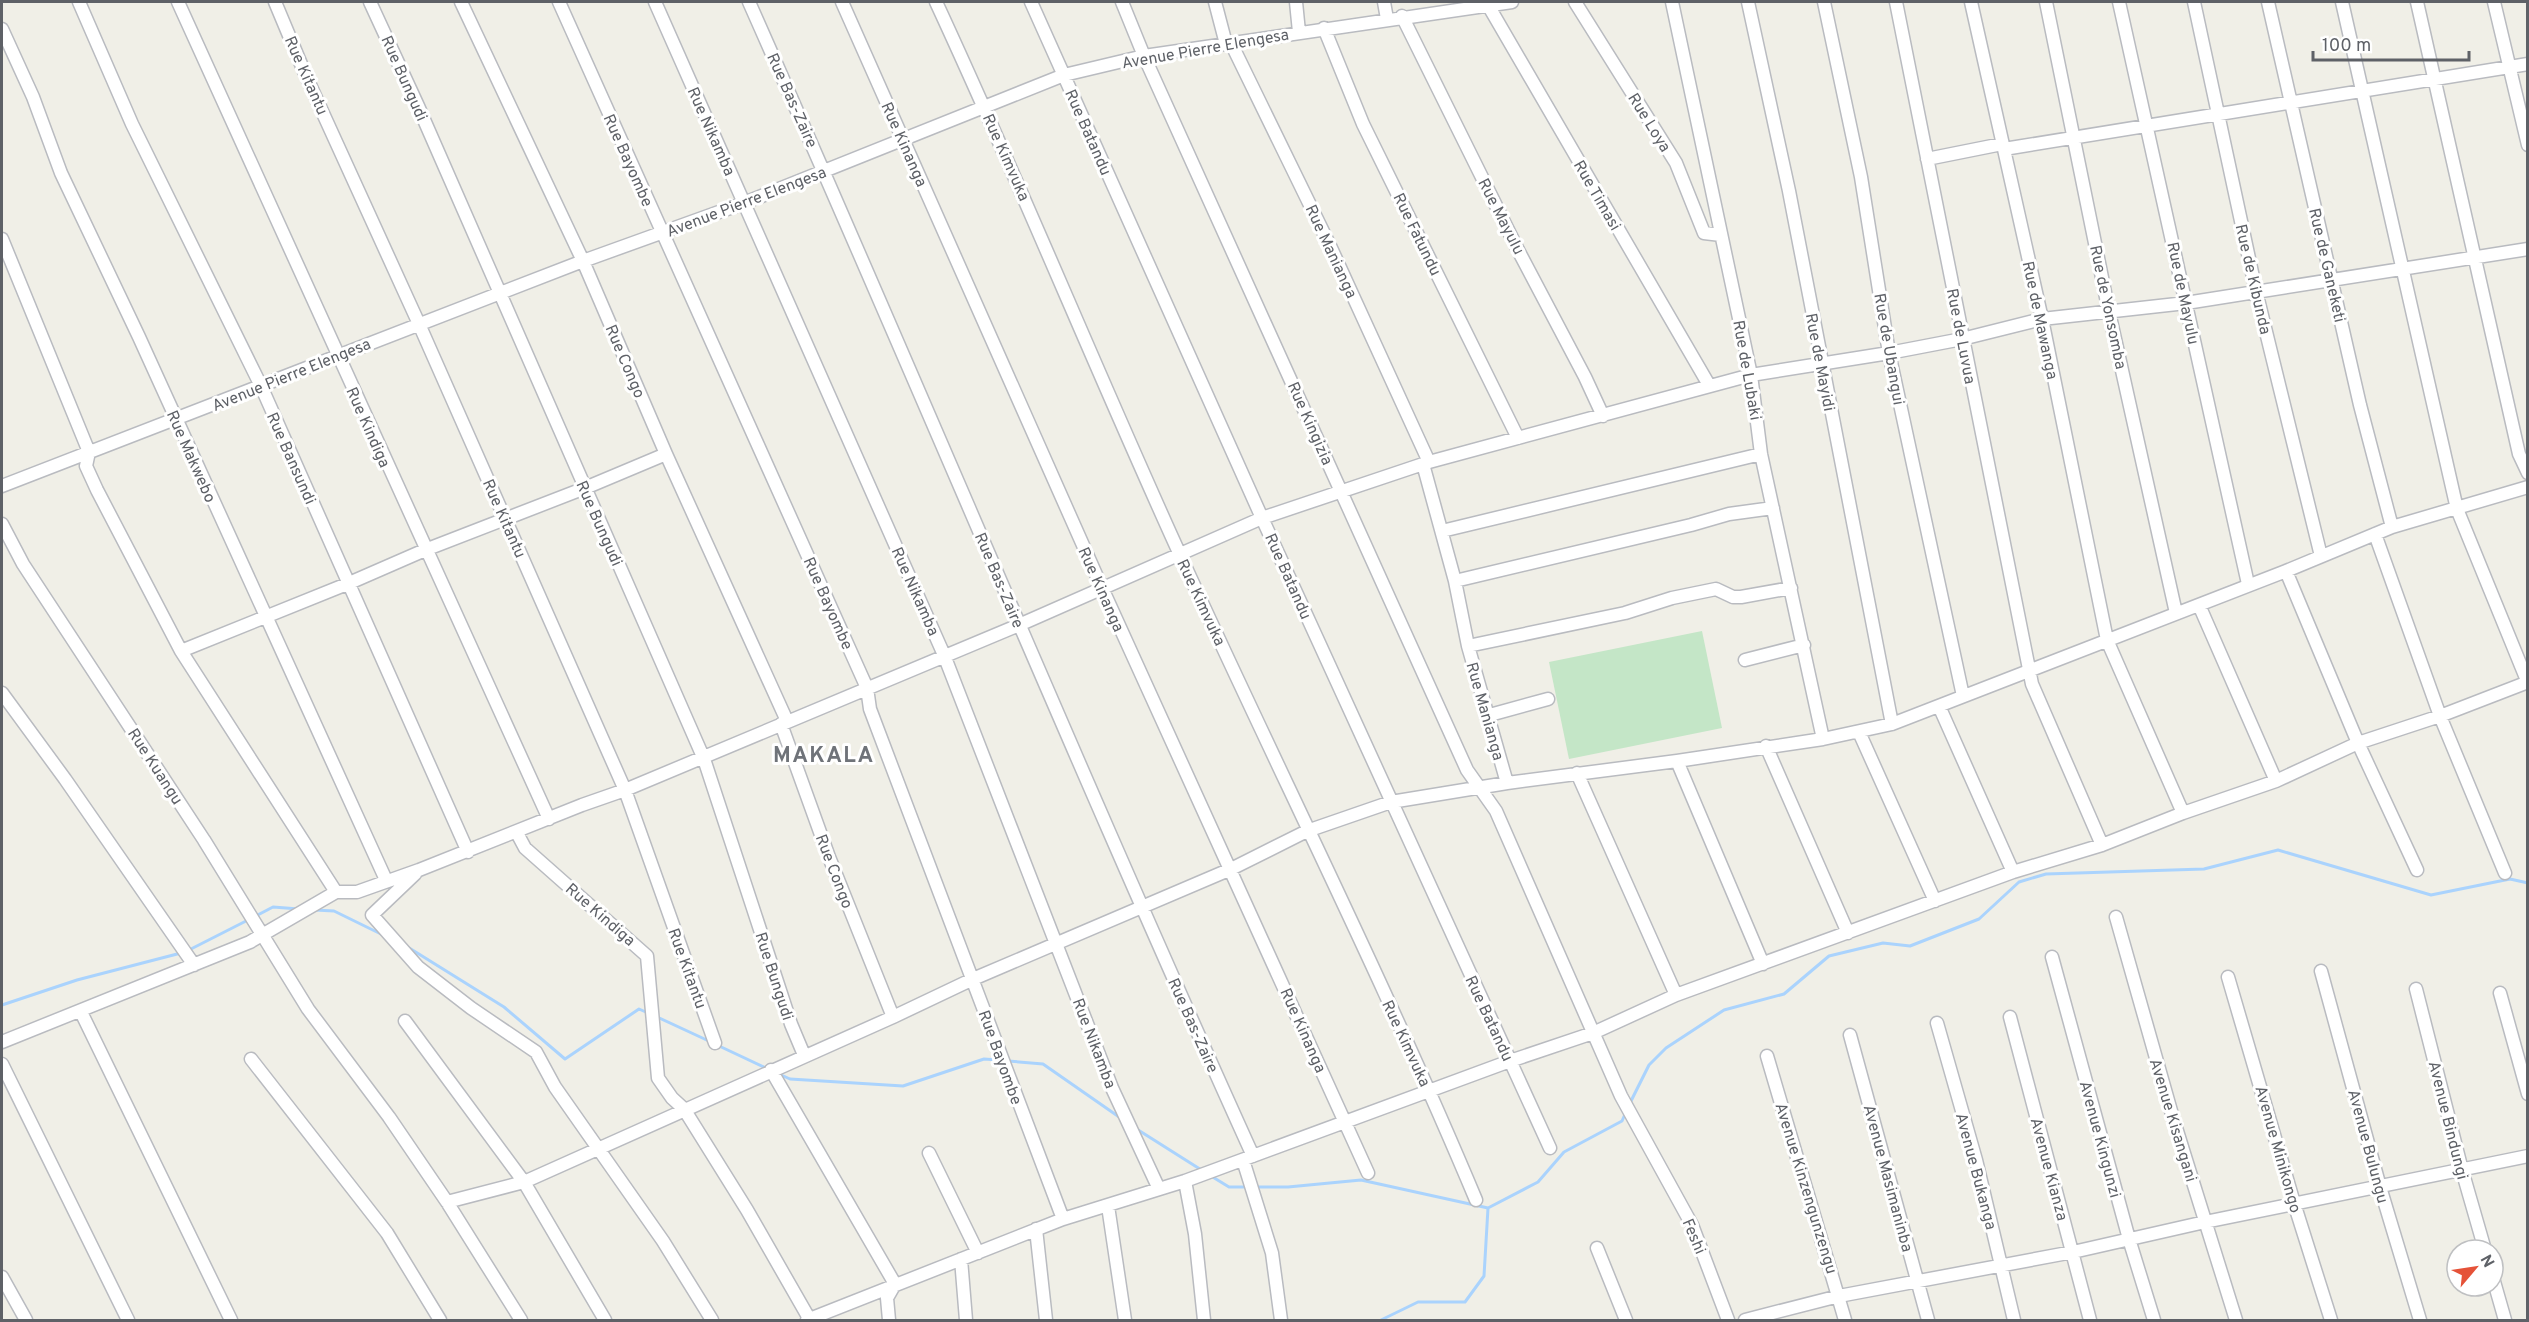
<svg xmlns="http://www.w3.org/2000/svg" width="2529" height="1322" viewBox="0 0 2529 1322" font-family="Overpass,sans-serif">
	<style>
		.green { fill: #c4e6c7 }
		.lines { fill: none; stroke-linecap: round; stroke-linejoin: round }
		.stream { stroke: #aad3fd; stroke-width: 3 }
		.street-casing { stroke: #b9bbc0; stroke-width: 15 }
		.street { stroke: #fff; stroke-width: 12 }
		.labels { text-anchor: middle; stroke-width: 6; stroke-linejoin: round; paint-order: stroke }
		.street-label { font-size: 16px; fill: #5e6167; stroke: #fff }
		.district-label { font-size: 22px; font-weight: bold; letter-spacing: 1.5px; fill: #6f7379; stroke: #fff }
	</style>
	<rect width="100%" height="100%" fill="#f0efe7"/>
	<!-- green -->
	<path class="green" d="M1702,631L1722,728L1569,759L1549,662Z"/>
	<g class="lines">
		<!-- stream -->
		<path class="stream" d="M315,910L334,911L383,935
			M254,917L273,907L299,909
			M406,946L504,1007L565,1059L639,1009L648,1013
			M187,951L248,920
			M2,1005L77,980L181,953
			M657,1017L711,1042
			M717,1045L768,1069
			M1008,1061L1043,1064L1122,1119
			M779,1074L790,1079L903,1086L984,1059L998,1060
			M1630,1103L1649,1065L1666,1048L1724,1010L1784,994L1829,956L1883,943L1910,946L1979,919L2019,882L2046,874L2204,869L2278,850L2431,895L2510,879L2528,883
			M1135,1128L1203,1171
			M1211,1176L1229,1187H1249
			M1256,1187H1288L1361,1180L1488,1208L1538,1182L1564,1152L1622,1121L1626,1112
			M1381,1320L1418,1302H1465L1484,1276L1488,1208"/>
		<!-- street casing -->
		<g class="street-casing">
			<path id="street" d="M79,2L132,124L261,386L468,852
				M178,2L549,819
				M275,2L306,76L419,324L625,790L715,1043
				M370,2L418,106L704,759L791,1024L804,1055
				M461,2L583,261L666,454L787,721
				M559,2L867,688L870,709L1063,1219
				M655,2L944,655L1112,1088L1159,1189
				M749,2C919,385 1080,774 1253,1156
				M842,2L1102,588L1368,1173
				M936,2C1021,185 1097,373 1181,557C1279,772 1385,983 1476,1200
				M1031,2L1262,518L1550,1148
				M1122,2L1144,56L1467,770L1496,811L1621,1096L1692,1225L1728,1320
				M1215,2L1226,44
				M1296,2L1299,32
				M1384,2L1387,19
				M1575,2L1676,163L1704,233L1721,235
				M1672,2L1751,375L1761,454L1823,739
				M1748,2L1789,191L1892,724
				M1824,2L1861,177L1889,353L1963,696
				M1896,2L2032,684L2102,845
				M1971,2L2042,319L2107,640L2183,813
				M2046,2L2109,312L2176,613
				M2119,2L2248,584
				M2194,2L2256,291L2321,556
				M2268,2L2360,405L2392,527
				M2342,2L2457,509L2528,683
				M2417,2L2519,454L2528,473
				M2494,2L2528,145
				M1488,5L1709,385
				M1402,16L1518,250L1585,377L1603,416
				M1324,28L1363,124L1518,438
				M2,29L33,97L61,173L139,337L386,880
				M1231,43L1331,248L1429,462
				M2004,149L2528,64
				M1927,159L2002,144
				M2,239L89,452L86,466L97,490L181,651L336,892
				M1423,464L1455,581L1468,646L1507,783
				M2,486L583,261L744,203L1064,75L1144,56L1512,2
				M2,524L23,564L204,840L308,1009L389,1117L447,1202L521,1320
				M1442,531L1761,454
				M2375,534L2440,716L2505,873
				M2286,571L2358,743L2417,870
				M1455,581L1691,525L1729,514L1773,508
				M2199,605L2276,781
				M1468,646L1625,613L1672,598L1716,589L1733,597H1741L1791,588
				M181,651L347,584L425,550L585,488L666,454
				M1745,660L1804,645
				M2,693L65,779L194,965
				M1939,706L2013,872
				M1486,716L1548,699
				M781,724L829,857L893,1017
				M1859,732L1935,901
				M1766,746L1848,933
				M1677,761L1763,964
				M1577,773L1676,995
				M517,833L525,848L647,956L658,1078L672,1098L684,1109L747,1210L810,1320
				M415,874L372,915L418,967L471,1008L536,1052L555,1087L663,1241L712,1320
				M2116,917L2173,1118L2236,1320
				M2052,957L2129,1239L2154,1320
				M2321,971L2380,1187L2420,1320
				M2228,977L2294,1203L2331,1320
				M2416,989L2462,1170L2485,1250
				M2500,993L2528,1094
				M81,1012L231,1320
				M2010,1017L2090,1320
				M405,1021L524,1182L605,1320
				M1937,1023L1976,1160L2014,1320
				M1850,1035L1928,1320
				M2,1042L250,942L336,892H357L419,870L582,805L625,790L1019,625L1262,518L1429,462L1751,375L1889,353L1962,339L2042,319L2186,303L2528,249
				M1767,1056L1845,1320
				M251,1059L387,1233L440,1320
				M2,1064L128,1320
				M771,1070L895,1284L887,1298L889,1320
				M929,1153L978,1253
				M1243,1160L1272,1253L1281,1320
				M1185,1181L1195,1234L1204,1320
				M447,1202L524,1182L893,1017L973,979L1231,869L1307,831L1391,802L1507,783L1677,761L1823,739L1892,724L2286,571L2392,527L2528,487
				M1108,1206L1125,1320
				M1036,1229L1046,1320
				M1597,1248L1626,1320
				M961,1259L966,1320
				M2,1277L26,1320
				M2493,1278L2505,1320
				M807,1320L1063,1219L1185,1181L1510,1061L1593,1033L1676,995L2013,872L2102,845L2183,813L2276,781L2358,743L2440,716L2528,682
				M1745,1320L1839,1296L2073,1252L2205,1222L2528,1156"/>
		</g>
		<!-- street -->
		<use href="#street" class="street"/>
	</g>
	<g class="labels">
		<!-- street labels -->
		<g class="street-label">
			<text transform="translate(1205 48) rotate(-10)" y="6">Avenue Pierre Elengesa</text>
			<text transform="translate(307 75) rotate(66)" y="6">Rue Kitantu</text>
			<text transform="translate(405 78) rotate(66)" y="6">Rue Bungudi</text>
			<text transform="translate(793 100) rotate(66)" y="6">Rue Bas-Zaire</text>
			<text transform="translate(1650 122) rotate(58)" y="6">Rue Loya</text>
			<text transform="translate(712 131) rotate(66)" y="6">Rue Nikamba</text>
			<text transform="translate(1089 132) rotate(66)" y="6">Rue Batandu</text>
			<text transform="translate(905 144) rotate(66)" y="6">Rue Kinanga</text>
			<text transform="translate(1007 157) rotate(66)" y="6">Rue Kimvuka</text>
			<text transform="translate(629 160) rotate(66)" y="6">Rue Bayombe</text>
			<text transform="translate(1598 195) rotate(60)" y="6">Rue Timasi</text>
			<text transform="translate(746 201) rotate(-21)" y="6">Avenue Pierre Elengesa</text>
			<text transform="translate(1502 216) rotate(63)" y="6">Rue Mayulu</text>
			<text transform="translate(1418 234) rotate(64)" y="6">Rue Fatundu</text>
			<text transform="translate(1332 251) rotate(65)" y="6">Rue Manianga</text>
			<text transform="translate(2328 265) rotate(77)" y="6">Rue de Ganeketi</text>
			<text transform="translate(2254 279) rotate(77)" y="6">Rue de Kibunda</text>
			<text transform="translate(2184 293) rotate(78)" y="6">Rue de Mayulu</text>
			<text transform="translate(2109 307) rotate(78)" y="6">Rue de Yonsomba</text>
			<text transform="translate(2041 320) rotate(78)" y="6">Rue de Mawanga</text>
			<text transform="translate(1962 336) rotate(79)" y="6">Rue de Luvua</text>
			<text transform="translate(1890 349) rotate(80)" y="6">Rue de Ubangui</text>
			<text transform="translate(626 361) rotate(67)" y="6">Rue Congo</text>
			<text transform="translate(1821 362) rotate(79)" y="6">Rue de Mayidi</text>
			<text transform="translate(1748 370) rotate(80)" y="6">Rue de Lubaki</text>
			<text transform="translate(291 374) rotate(-22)" y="6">Avenue Pierre Elengesa</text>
			<text transform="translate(1311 423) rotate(66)" y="6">Rue Kingizia</text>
			<text transform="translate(369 427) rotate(66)" y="6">Rue Kindiga</text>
			<text transform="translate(192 456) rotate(66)" y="6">Rue Makwebo</text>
			<text transform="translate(292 458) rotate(66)" y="6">Rue Bansundi</text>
			<text transform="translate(505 518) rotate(66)" y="6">Rue Kitantu</text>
			<text transform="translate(600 523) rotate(66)" y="6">Rue Bungudi</text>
			<text transform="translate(1289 576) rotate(66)" y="6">Rue Batandu</text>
			<text transform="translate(1000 580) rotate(67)" y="6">Rue Bas-Zaire</text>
			<text transform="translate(1102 589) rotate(66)" y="6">Rue Kinanga</text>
			<text transform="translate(916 591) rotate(66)" y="6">Rue Nikamba</text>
			<text transform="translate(1202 602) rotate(65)" y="6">Rue Kimvuka</text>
			<text transform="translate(829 603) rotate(66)" y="6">Rue Bayombe</text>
			<text transform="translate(1486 711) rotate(74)" y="6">Rue Manianga</text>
			<text transform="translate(156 766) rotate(57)" y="6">Rue Kuangu</text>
			<text transform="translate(835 871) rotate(69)" y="6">Rue Congo</text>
			<text transform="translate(601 914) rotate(41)" y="6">Rue Kindiga</text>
			<text transform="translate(688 968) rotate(70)" y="6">Rue Kitantu</text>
			<text transform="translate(775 976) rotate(72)" y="6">Rue Bungudi</text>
			<text transform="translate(1490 1018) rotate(65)" y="6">Rue Batandu</text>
			<text transform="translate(1194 1025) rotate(66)" y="6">Rue Bas-Zaire</text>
			<text transform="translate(1304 1030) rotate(66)" y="6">Rue Kinanga</text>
			<text transform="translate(1095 1043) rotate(69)" y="6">Rue Nikamba</text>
			<text transform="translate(1407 1043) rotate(65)" y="6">Rue Kimvuka</text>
			<text transform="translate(1001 1057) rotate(70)" y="6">Rue Bayombe</text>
			<text transform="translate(2174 1120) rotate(73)" y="6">Avenue Kisangani</text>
			<text transform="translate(2449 1120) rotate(76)" y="6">Avenue Bindungi</text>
			<text transform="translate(2101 1139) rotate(75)" y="6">Avenue Kingunzi</text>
			<text transform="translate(2369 1146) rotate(75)" y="6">Avenue Bulungu</text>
			<text transform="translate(2279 1149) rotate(74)" y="6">Avenue Minikongo</text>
			<text transform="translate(2050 1169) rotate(75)" y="6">Avenue Kianza</text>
			<text transform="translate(1977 1171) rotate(75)" y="6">Avenue Bukanga</text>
			<text transform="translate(1889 1178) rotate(75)" y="6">Avenue Masimaninba</text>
			<text transform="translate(1807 1188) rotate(73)" y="6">Avenue Kinzengunzengu</text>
			<text transform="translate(1695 1236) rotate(67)" y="6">Feshi</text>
		</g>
		<!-- district labels -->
		<g class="district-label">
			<text x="824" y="762">MAKALA</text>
		</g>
	</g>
	<!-- border -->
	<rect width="2529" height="1322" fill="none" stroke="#5e6167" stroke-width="6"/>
	<!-- north arrow -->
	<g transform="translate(2475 1268) rotate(61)"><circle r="28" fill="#ffffff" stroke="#bfc0c2" stroke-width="1.5"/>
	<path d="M0-4.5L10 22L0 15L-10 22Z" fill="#e55238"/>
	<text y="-9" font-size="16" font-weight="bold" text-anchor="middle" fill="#5e6167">N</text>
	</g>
	<!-- scale -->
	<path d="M2313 51v9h156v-9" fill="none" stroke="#5e6167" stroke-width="3"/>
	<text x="2322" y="51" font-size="18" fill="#5e6167" stroke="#ffffff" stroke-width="4.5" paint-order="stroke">100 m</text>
</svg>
